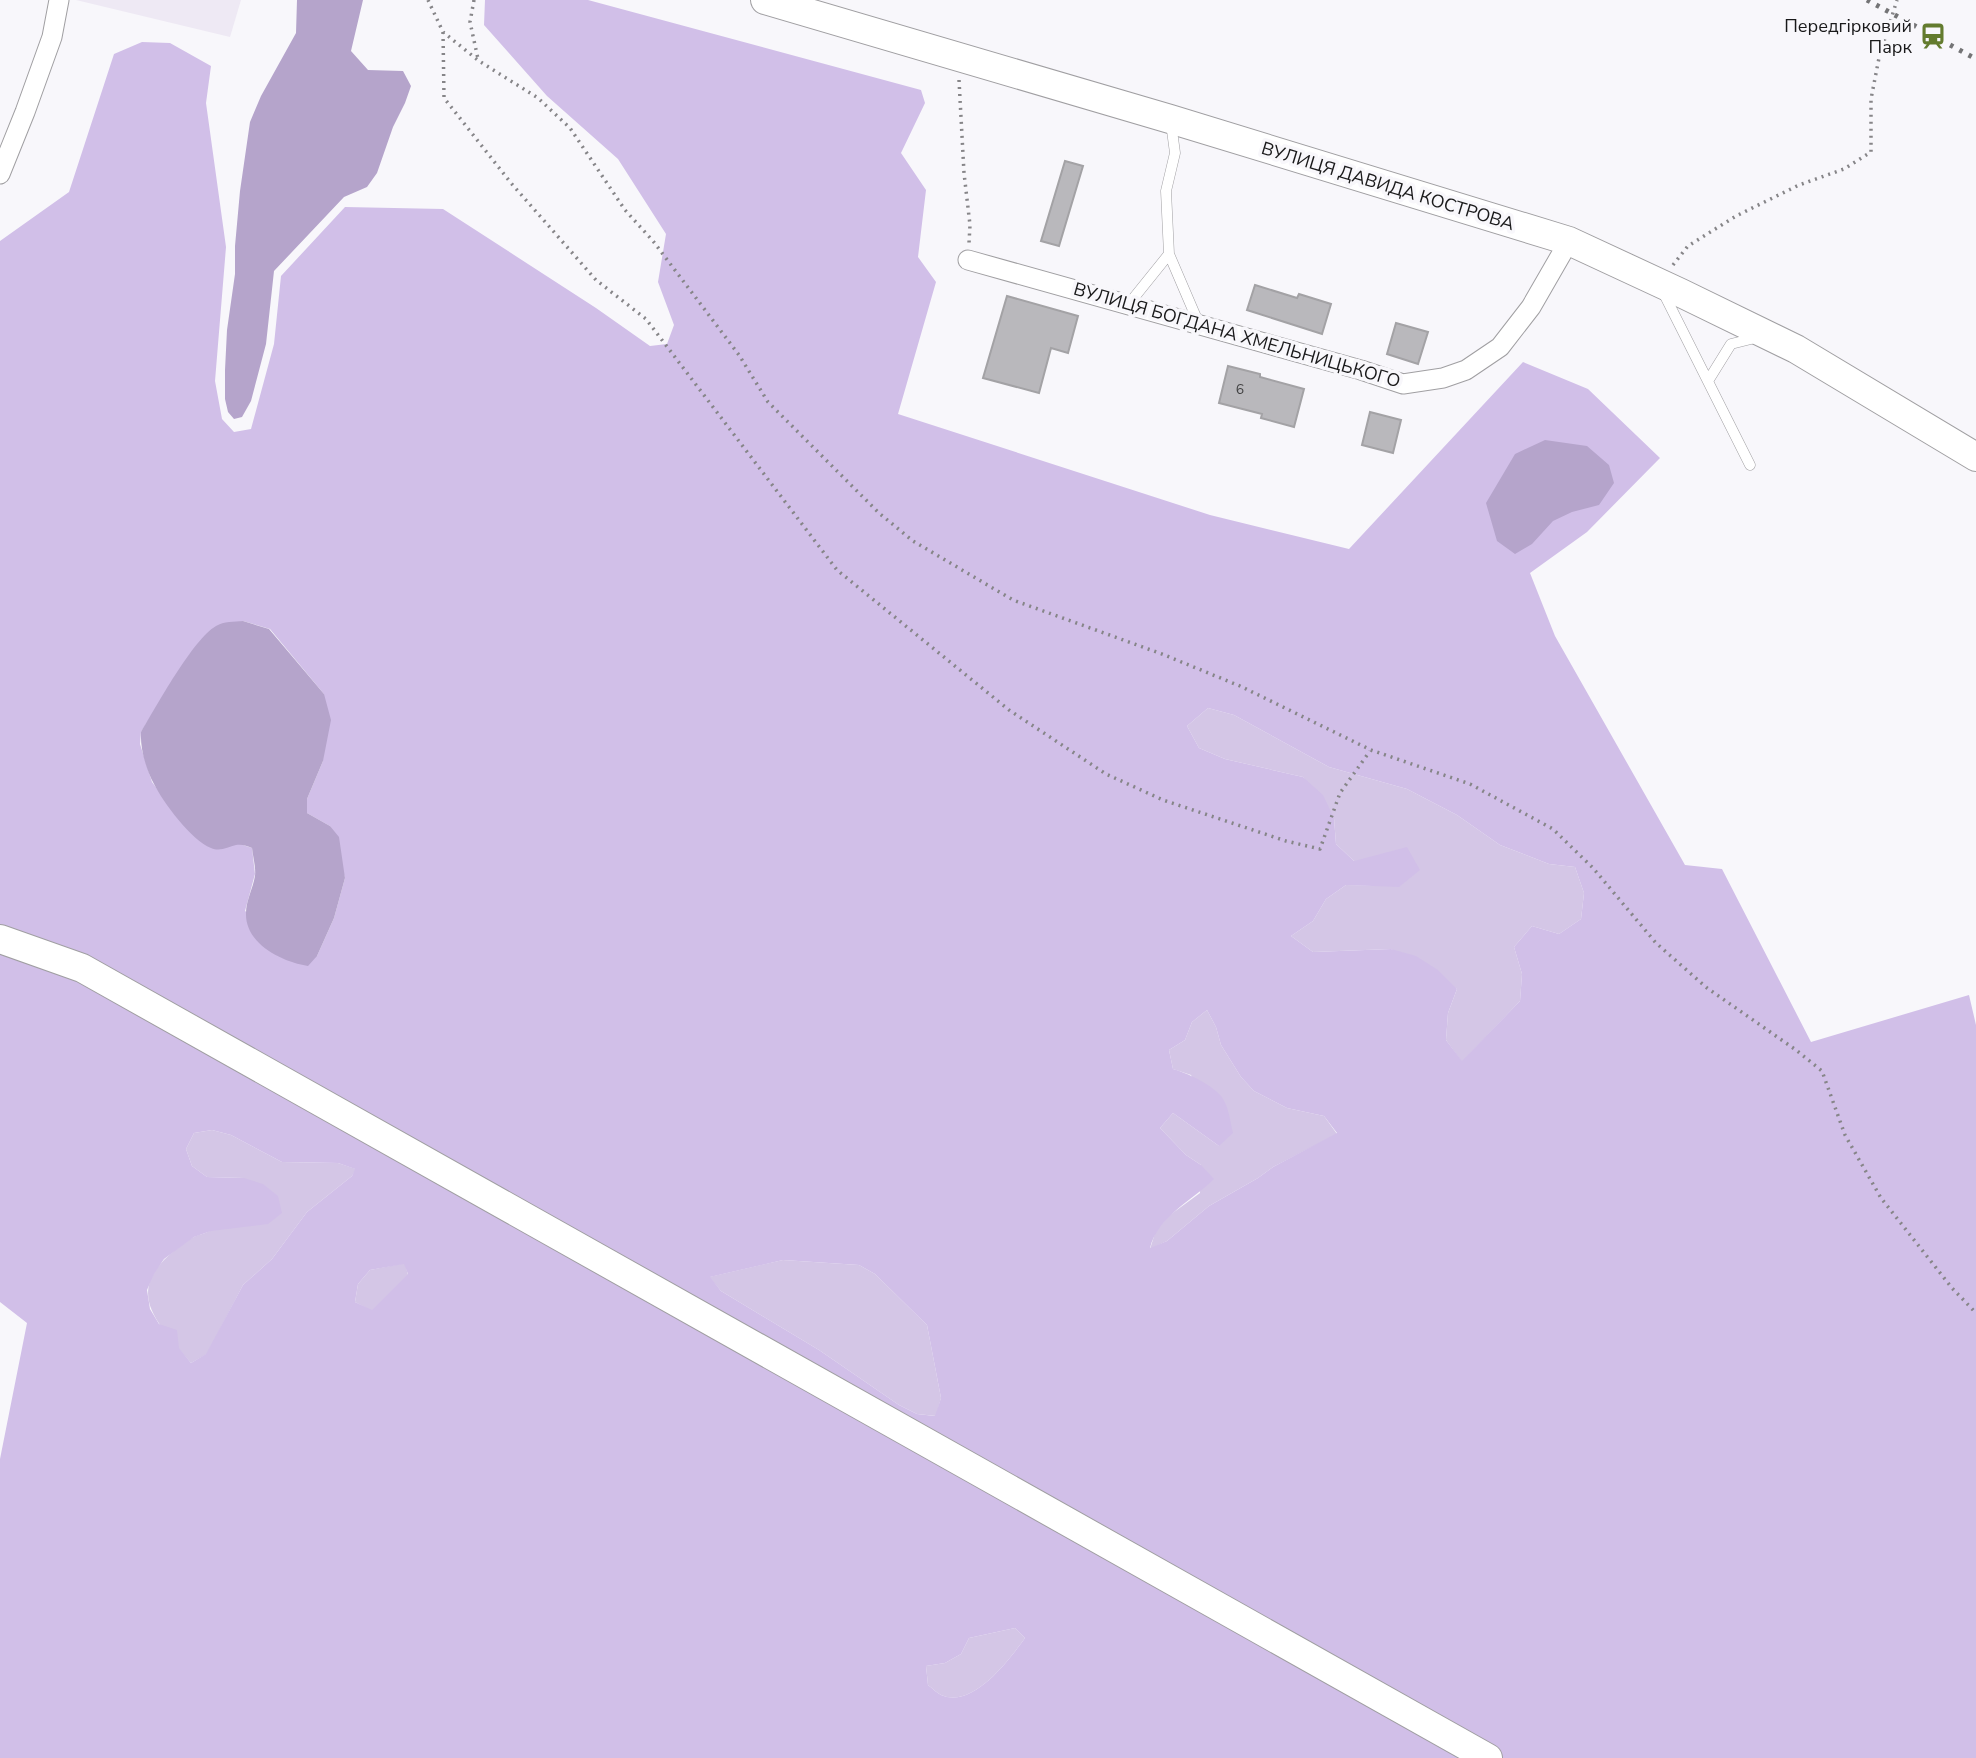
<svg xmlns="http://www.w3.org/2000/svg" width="1976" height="1758" viewBox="0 0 1976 1758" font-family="'Nunito Sans',sans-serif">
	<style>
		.built { fill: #eee9f4 }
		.green { fill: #d4c6e6 }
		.forest { fill: #d1bfe8; fill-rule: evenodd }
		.water { fill: #b5a4cb }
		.building { fill: #b9b8bc; stroke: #a3a2a5; stroke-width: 2 }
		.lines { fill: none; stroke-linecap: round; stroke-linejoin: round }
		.lane-casing { stroke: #a09fa2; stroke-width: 11 }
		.street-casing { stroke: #a09fa2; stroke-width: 21 }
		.secondary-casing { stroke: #a09fa2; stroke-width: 30 }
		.path { stroke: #868588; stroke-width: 3.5; stroke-dasharray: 2 5; stroke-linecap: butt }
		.lane { stroke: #fff; stroke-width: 10 }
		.street { stroke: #fff; stroke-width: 19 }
		.secondary { stroke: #fff; stroke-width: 28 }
		.rail { stroke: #747476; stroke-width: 5; stroke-dasharray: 3.5 7; stroke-linecap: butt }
		.labels { text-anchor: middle; stroke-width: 7; stroke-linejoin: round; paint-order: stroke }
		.number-label { font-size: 14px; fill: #414142 }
		.poi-label { font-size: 18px; fill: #19191a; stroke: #f8f7fb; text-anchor: end }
		.street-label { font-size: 18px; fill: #19191a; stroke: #f8f7fb }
	</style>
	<rect width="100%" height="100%" fill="#f8f7fb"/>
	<!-- built -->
	<path class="built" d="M76,0H241L230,37Z"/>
	<!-- green -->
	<path class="green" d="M1208,708L1234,715L1329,767L1407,789L1457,815L1500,845L1549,864L1575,867L1584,893L1581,919L1559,934L1532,926L1514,947L1522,974L1520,1001L1462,1062L1446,1040L1448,1013L1457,989L1391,949L1313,952L1291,936L1313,921L1326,899L1346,885L1400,886L1354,861L1336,844L1334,818L1303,777L1225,759L1199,748L1187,726Z
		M1207,1010L1216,1027L1221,1045L1241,1077L1254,1091L1287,1108L1324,1116L1337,1134L1273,1167L1258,1178L1209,1206L1167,1241L1150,1249L1156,1230L1170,1215L1200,1193L1201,1165L1186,1155L1160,1128L1173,1113L1219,1146L1191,1075L1173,1069L1169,1050L1185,1040L1192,1022Z
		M212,1130L231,1135L282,1162L338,1163L356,1169L352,1176L307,1212L272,1259L243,1285L207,1354L191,1363C156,1321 121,1291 179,1247C184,1244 188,1240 192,1238C198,1234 207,1234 212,1229C222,1219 236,1192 244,1178L207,1177L192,1166L186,1149L194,1133Z
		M783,1260L859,1265L875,1274L927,1325L941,1398L936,1416L917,1414L899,1405L819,1350L721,1291L709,1277Z
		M405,1263L408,1275L372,1311L355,1302L358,1284L370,1270Z
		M1015,1628L1025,1638C1009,1660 973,1709 941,1695C937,1693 932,1688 928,1685L926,1666L945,1663L961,1654L969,1638Z"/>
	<!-- forest -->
	<path class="forest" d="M485,0H588L921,90L925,103L901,153L926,190L918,257L936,282L898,414L1210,515L1349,549L1523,362L1588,389L1660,458L1587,532L1530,573L1555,636L1685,865L1722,869L1811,1042L1969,995L1976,1025V1758H0V1459L27,1323L0,1302V241L69,192L114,54L142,42L170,43L211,66L206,103L226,247L215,381L222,419L234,432L251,429L274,344L281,276L345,207L443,209L596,308L650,346L667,344L674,325L658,282L666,234L618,159L547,96L484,25ZM243,621L270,629L324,694L323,761L307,799V813L330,826L345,878L334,918L317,956L245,911L255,874L252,848L184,825L152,782L140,744L141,732L190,654L207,634ZM1208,708L1234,715L1329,767L1407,789L1457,815L1500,845L1549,864L1575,867L1584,893L1581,919L1559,934L1532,926L1514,947L1522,974L1520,1001L1462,1061L1446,1040L1448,1013L1457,989L1438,970L1416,956L1391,949L1313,952L1291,936L1313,921L1326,899L1346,885L1399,887L1420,870L1407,847L1354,861L1336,844L1334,818L1323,795L1303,777L1225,759L1199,748L1187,726ZM1207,1010L1216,1027L1221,1045L1241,1077L1254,1091L1287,1108L1324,1116L1337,1133L1273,1167L1258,1178L1209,1206L1167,1241L1150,1248C1158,1216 1192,1201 1214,1179L1201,1165L1186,1155L1160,1128L1173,1113L1219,1146L1233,1133C1230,1121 1229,1106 1221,1096C1211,1084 1187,1073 1173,1069L1169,1050L1185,1040L1192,1022ZM212,1130L231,1135L282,1162L338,1163L355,1169L352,1176L307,1212L272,1259L243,1285L206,1354L191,1363L179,1348L177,1330L159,1324L150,1309L147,1290L154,1274L164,1259L194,1237L211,1231L268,1224L282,1213L278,1196L263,1184L244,1178L207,1177L192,1166L186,1149L194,1133ZM783,1260L859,1265L875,1274L927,1325L941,1398L935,1416L917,1414L899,1405L819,1350L721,1291L710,1277ZM404,1264L408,1274L372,1310L355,1302L358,1284L370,1270ZM1015,1628L1025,1638C1009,1660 973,1709 941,1695C937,1693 932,1688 928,1685L926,1666L945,1663L961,1654L969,1638Z"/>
	<!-- water -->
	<path class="water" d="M297,0H363L351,51L368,70L403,71L411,86L405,103L393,127L377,173L367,187L344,197L274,271L266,344L251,401L242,417L234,419L228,412L225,399V370L227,330L235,274V246L240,191L250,122L261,96L296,33Z
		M1545,440L1587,446L1609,465L1614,483L1599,505L1572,512L1553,521L1532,544L1515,554L1497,541L1486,503L1515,454Z
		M243,621L269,629L324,694L331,720L323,761L307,799V813L330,826L339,837L345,878L334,918L317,956L308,966C282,962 245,944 246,913C246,901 253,888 255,876C256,867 253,857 252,848C247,846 242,844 236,845C228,847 220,852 211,848C191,840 163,802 154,784C146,769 140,749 141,732C156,707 193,639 216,626C224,621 234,622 243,621Z"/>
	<!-- building -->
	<path class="building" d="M1065,161L1083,166L1059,246L1041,241Z
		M1255,285L1297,298L1299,294L1331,304L1322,334L1247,310Z
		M1007,296L1078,316L1068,353L1051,348L1039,393L983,378Z
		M1396,323L1428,332L1418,364L1387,354Z
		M1228,366L1260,374V377L1304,389L1294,427L1261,418L1262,414L1219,403Z
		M1370,412L1401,420L1393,453L1362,445Z"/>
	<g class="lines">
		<!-- lane casing -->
		<g class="lane-casing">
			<path id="lane" d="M1171,123L1175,153L1166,191L1169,254L1199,324
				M1663,292L1750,465
				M1128,305L1169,254
				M1708,381L1731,344L1759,337"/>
		</g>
		<!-- street casing -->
		<g class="street-casing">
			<path id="street" d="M0,174L25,112L52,37L59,0
				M968,260L1361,370L1403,384L1443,378L1466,370L1500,347L1531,307L1569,241"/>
		</g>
		<!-- secondary casing -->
		<g class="secondary-casing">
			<path id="secondary" d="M765,0L1170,119L1569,241L1681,293L1796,349L1976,457
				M0,939L82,968L1488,1758"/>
		</g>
		<!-- path -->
		<path class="path" d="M428,0L443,32L479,61L538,98L570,128L625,210L653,241L739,355L768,402L879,513L913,541L1013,600L1162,654L1240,686L1371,750L1470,784L1553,829L1593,868L1656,943L1707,988L1796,1050L1822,1071L1845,1135L1881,1198L1952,1288L1976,1313
			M474,0L470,22L478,59
			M443,32L444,98L511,183L596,280L646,319L837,570L1009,710L1106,774L1163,800L1286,841L1320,849L1340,793L1370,751
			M959,80L964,173L970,225L969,243
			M1673,265L1688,246L1736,216L1799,185L1844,169L1871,152V99L1879,58L1897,0"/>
		<!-- lane -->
		<use href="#lane" class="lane"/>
		<!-- street -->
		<use href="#street" class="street"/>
		<!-- secondary -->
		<use href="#secondary" class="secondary"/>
		<!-- rail -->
		<path class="rail" d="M1867,0L1976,59"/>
	</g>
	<!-- icons -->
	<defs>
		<g id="station-bare" transform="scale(2.1)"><path d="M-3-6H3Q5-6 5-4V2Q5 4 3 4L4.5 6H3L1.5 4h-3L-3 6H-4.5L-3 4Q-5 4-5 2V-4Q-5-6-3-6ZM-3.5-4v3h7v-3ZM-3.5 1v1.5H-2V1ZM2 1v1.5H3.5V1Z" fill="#637b2e" stroke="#f8f7fb" stroke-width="2.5" paint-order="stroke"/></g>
	</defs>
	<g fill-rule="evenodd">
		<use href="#station-bare" x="1933" y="36"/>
	</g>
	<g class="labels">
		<!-- number labels -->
		<g class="number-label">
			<text x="1240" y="394">6</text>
		</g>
		<!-- poi labels -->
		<g class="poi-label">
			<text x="1912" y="32">Передгірковий<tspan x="1912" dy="21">Парк</tspan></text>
		</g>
		<!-- street labels -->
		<g class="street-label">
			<text transform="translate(1388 186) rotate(17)" y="6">ВУЛИЦЯ ДАВИДА КОСТРОВА</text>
			<text transform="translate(1237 335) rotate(16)" y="6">ВУЛИЦЯ БОГДАНА ХМЕЛЬНИЦЬКОГО</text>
		</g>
	</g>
</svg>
